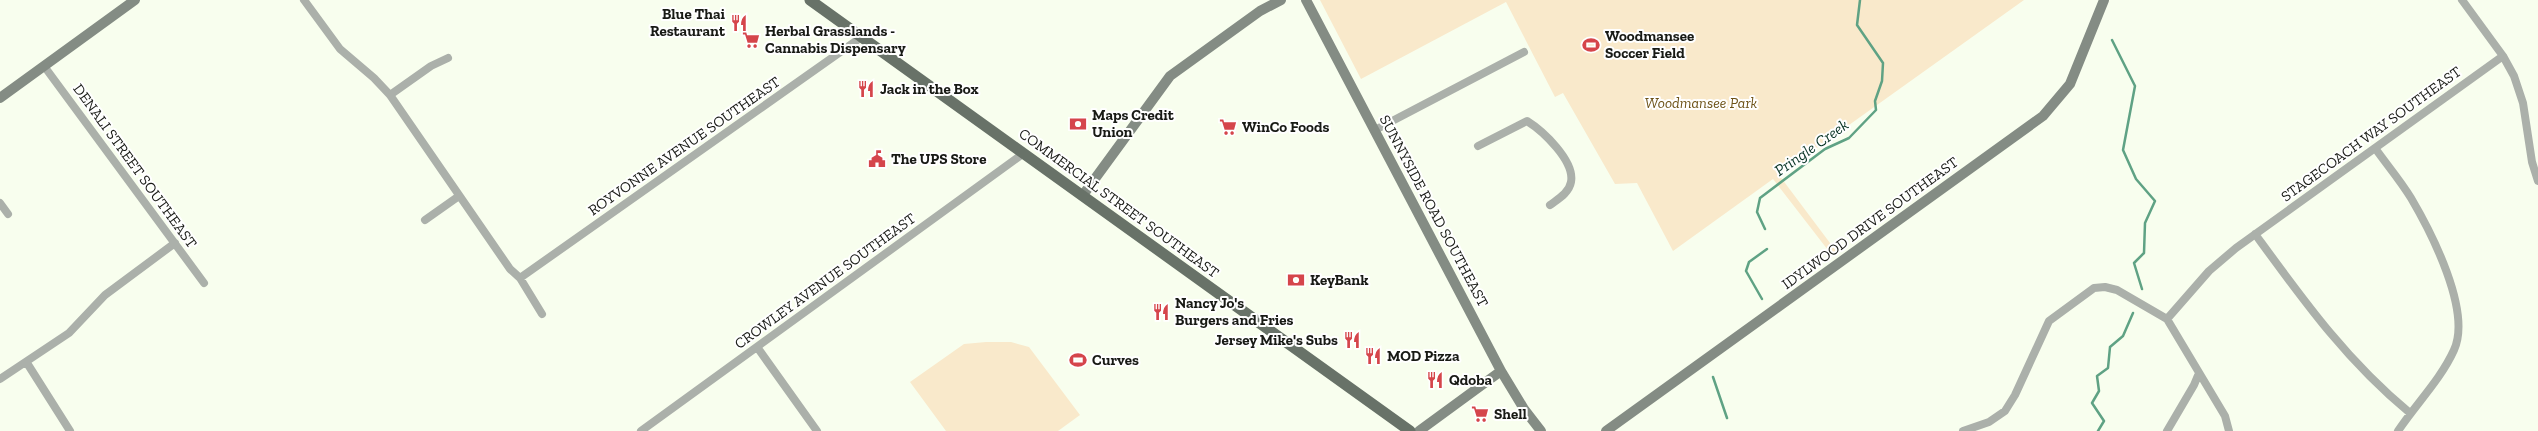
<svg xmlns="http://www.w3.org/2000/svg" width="2538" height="431" viewBox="0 0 2538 431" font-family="'Zilla Slab',serif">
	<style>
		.green { fill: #f9e9cb }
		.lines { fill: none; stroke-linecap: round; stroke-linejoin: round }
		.stream { stroke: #5fa284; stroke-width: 2.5 }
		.street { stroke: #abb0aa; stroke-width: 8 }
		.secondary { stroke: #848c84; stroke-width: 10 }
		.primary { stroke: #687268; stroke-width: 11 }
		.labels { text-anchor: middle; stroke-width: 4; stroke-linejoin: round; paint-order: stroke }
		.poi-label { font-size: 15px; font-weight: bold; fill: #181a15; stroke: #fff; text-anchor: start }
		.park-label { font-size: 15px; font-style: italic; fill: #6d5217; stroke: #fff }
		.street-label { font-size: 15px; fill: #181a15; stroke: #fff }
		.water-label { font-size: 16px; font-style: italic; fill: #063223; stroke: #fff }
	</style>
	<rect width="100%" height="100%" fill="#f8feee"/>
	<!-- green -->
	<path class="green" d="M1320,0H2024L1779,175L1836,251L1831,254L1773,179L1673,251L1637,183L1615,184L1563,93L1555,97L1506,2L1361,79Z
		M986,342H1011L1029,347L1080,415L1058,431H946L910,382L964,344Z"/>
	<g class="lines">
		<!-- stream -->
		<path class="stream" d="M2112,40L2135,86L2123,150L2136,179L2155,201L2145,223L2144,253L2134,263L2142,289
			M1765,229L1757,212L1760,198L1825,149L1849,138L1876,110L1875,101L1882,81L1883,63L1857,25L1860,0
			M1762,299L1746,271L1749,262L1767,249
			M1713,377L1727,418
			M2098,431L2104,421L2092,403L2099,391L2097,376L2108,368L2110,347L2123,336L2133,313"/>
		<!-- street -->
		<path class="street" d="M304,0L340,49L374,78L390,95L510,269L520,278L542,314
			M2462,0L2503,56L2514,76L2523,103L2532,162L2538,181
			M44,66L204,283
			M390,95L431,66L448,58
			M1375,130L1524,52
			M1478,146L1527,121C1543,131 1575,161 1571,182C1569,193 1558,199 1550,205
			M2375,148C2387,165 2400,180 2411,198C2431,232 2472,311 2454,350C2441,379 2416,404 2398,431
			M0,203L8,214
			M425,220L459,196
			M2255,234C2304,301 2346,360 2410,413
			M520,278L863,36
			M2167,319L2209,271L2236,248L2503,56
			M757,347L817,431
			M27,363L70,431
			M0,379L69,333L105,295L175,243
			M641,431L1024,153
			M1963,431L1989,422L2005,411L2015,395L2049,321L2094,288L2105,287L2117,290L2167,319L2225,416L2229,431
			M2167,431L2194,385L2199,373"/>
		<!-- secondary -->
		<path class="secondary" d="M1306,0L1501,371L1524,409L1541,431
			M0,98L135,0
			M1083,195L1170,76L1260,11L1281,0
			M1419,431L1501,371
			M1606,431L2043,116L2070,84L2104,0"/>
		<!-- primary -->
		<path class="primary" d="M810,0L1410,431"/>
	</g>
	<!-- icons -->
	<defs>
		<g id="restaurant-bare" transform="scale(1.35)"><path d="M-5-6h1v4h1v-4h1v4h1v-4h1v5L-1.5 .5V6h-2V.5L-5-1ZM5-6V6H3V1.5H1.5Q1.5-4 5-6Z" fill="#d5454b" stroke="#fff" stroke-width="2.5" paint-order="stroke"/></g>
		<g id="supermarket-bare" transform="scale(1.35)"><path d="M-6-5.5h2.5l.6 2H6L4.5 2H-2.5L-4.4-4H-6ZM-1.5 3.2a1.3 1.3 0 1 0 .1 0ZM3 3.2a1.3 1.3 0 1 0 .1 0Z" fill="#d5454b" stroke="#fff" stroke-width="2.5" paint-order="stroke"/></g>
		<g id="stadium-bare" transform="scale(1.35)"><path d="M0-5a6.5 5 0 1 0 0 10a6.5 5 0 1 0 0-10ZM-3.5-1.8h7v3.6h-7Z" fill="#d5454b" stroke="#fff" stroke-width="2.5" paint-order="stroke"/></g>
		<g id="bank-bare" transform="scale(1.35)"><path d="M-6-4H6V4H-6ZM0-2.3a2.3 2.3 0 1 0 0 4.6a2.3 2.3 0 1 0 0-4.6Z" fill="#d5454b" stroke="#fff" stroke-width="2.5" paint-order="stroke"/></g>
		<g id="civic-bare" transform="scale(1.35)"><path d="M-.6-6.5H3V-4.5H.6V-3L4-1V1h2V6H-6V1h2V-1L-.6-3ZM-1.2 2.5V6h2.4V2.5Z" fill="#d5454b" stroke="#fff" stroke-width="2.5" paint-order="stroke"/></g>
	</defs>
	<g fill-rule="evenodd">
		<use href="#restaurant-bare" x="739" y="23"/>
		<use href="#supermarket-bare" x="751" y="40"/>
		<use href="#stadium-bare" x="1591" y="45"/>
		<use href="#restaurant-bare" x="866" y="89"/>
		<use href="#bank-bare" x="1078" y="124"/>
		<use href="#supermarket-bare" x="1228" y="127"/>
		<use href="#civic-bare" x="877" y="159"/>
		<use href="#bank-bare" x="1296" y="280"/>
		<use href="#restaurant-bare" x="1161" y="312"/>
		<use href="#restaurant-bare" x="1352" y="340"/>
		<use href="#restaurant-bare" x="1373" y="356"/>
		<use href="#stadium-bare" x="1078" y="360"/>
		<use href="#restaurant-bare" x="1435" y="380"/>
		<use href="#supermarket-bare" x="1480" y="414"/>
	</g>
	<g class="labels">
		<!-- poi labels -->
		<g class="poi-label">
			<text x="725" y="19" text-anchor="end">Blue Thai<tspan x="725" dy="17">Restaurant</tspan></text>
			<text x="765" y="36">Herbal Grasslands -<tspan x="765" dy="17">Cannabis Dispensary</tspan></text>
			<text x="1605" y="41">Woodmansee<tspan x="1605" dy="17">Soccer Field</tspan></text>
			<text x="880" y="94">Jack in the Box</text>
			<text x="1092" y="120">Maps Credit<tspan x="1092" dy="17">Union</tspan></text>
			<text x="1242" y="132">WinCo Foods</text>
			<text x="891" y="164">The UPS Store</text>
			<text x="1310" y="285">KeyBank</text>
			<text x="1175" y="308">Nancy Jo's<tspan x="1175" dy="17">Burgers and Fries</tspan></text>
			<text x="1338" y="345" text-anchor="end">Jersey Mike's Subs</text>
			<text x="1387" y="361">MOD Pizza</text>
			<text x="1092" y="365">Curves</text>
			<text x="1449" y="385">Qdoba</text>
			<text x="1494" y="419">Shell</text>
		</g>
		<!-- park labels -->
		<g class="park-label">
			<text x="1701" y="108">Woodmansee Park</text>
		</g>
		<!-- street labels -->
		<g class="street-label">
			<text transform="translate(2371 134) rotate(-36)" y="5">STAGECOACH WAY SOUTHEAST</text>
			<text transform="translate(684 146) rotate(-35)" y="5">ROYVONNE AVENUE SOUTHEAST</text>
			<text transform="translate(135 166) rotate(54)" y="5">DENALI STREET SOUTHEAST</text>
			<text transform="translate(1119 203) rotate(36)" y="5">COMMERCIAL STREET SOUTHEAST</text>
			<text transform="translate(1434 211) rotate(62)" y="5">SUNNYSIDE ROAD SOUTHEAST</text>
			<text transform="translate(1870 223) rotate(-36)" y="5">IDYLWOOD DRIVE SOUTHEAST</text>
			<text transform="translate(825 281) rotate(-36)" y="5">CROWLEY AVENUE SOUTHEAST</text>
		</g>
		<!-- water labels -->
		<g class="water-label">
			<text transform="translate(1811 147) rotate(-35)" y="6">Pringle Creek</text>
		</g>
	</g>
</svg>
